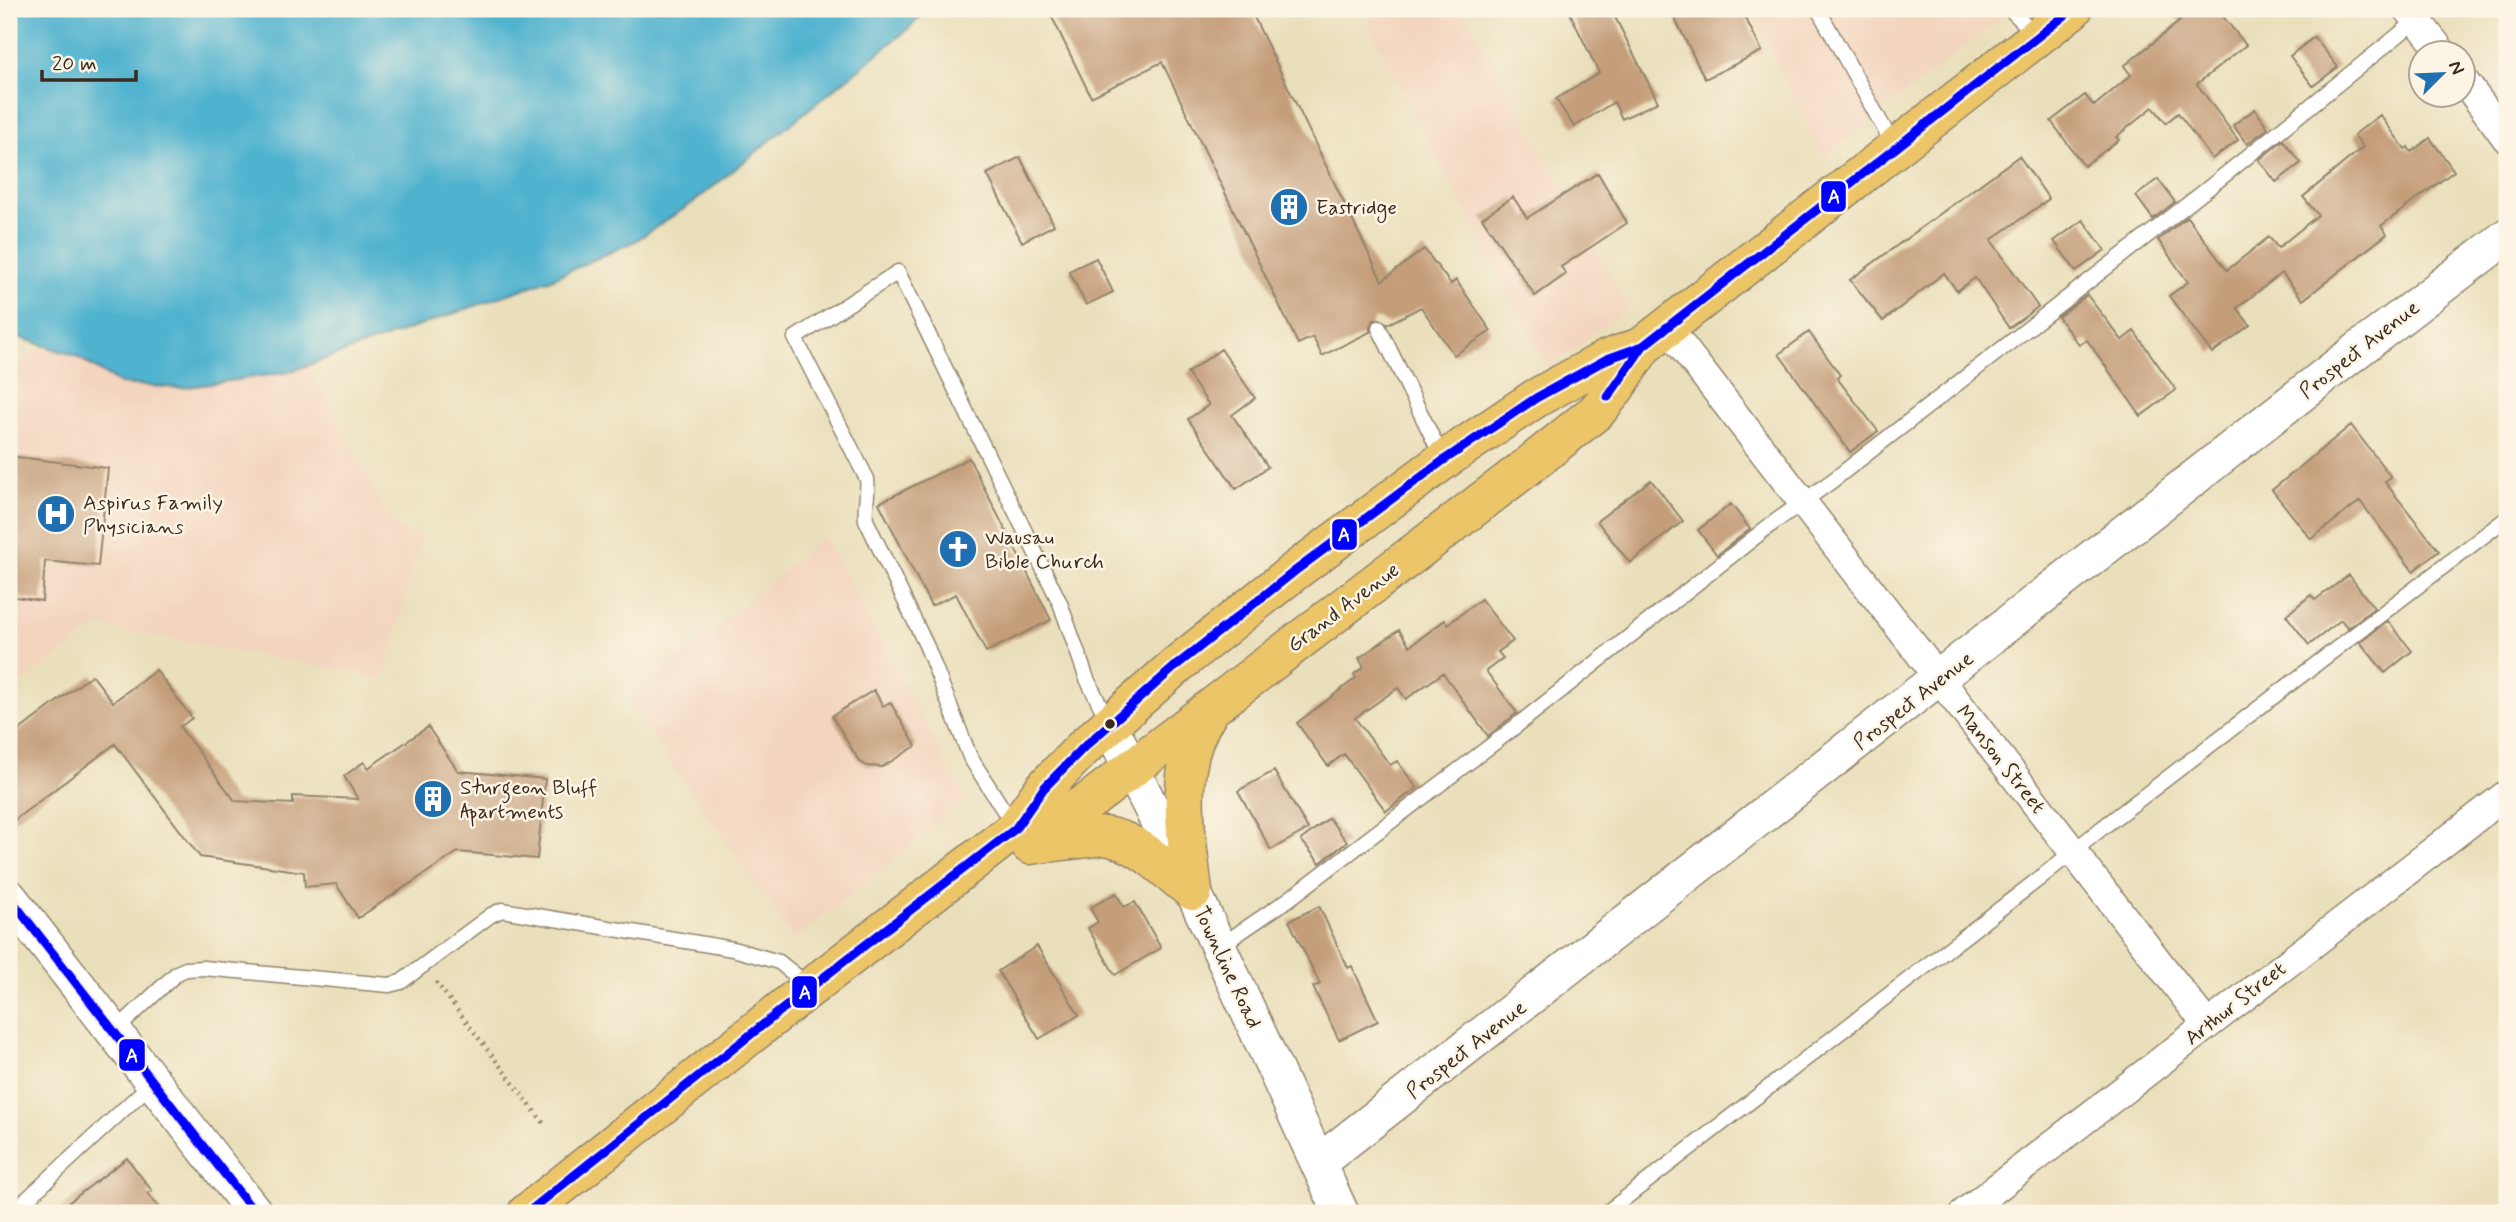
<svg xmlns="http://www.w3.org/2000/svg" width="2516" height="1222" viewBox="0 0 2516 1222" font-family="Mynerve,sans-serif">
	<style>
		.built { fill: #f3d4be }
		.water { fill: #50b2cf; stroke: #466e76; stroke-width: 2 }
		.building { fill: #c49d79 }
		.lines { fill: none; stroke-linecap: round; stroke-linejoin: round }
		.service-casing { stroke: #92846c; stroke-width: 17 }
		.minor-casing { stroke: #92846c; stroke-width: 31 }
		.tertiary-casing { stroke: #92846c; stroke-width: 38 }
		.primary-casing { stroke: #92846c; stroke-width: 41 }
		.path { stroke: #92846c; stroke-width: 4.5; stroke-dasharray: 2 5; stroke-linecap: butt }
		.service { stroke: #fff; stroke-width: 14 }
		.minor { stroke: #fff; stroke-width: 28 }
		.tertiary { stroke: #fff; stroke-width: 35 }
		.primary { stroke: #ecc569; stroke-width: 38 }
		.bus-1-casing { stroke: #fcf5e5; stroke-width: 14 }
		.bus-1 { stroke: #00f; stroke-width: 9 }
		.bus-dot { fill: #3b2a1e; stroke: #fcf5e5; stroke-width: 2.5 }
		.labels { text-anchor: middle; stroke-width: 5; stroke-linejoin: round; paint-order: stroke }
		.poi-label { font-size: 21px; fill: #3b2a1e; stroke: #fcf5e5; text-anchor: start }
		.street-label { font-size: 21px; fill: #3b2a1e; stroke: #fcf5e5 }
		.line-badge { stroke: #fcf5e5; stroke-width: 2.5 }
		.badge-label { font-size: 19px; text-anchor: middle; font-weight: bold; fill: #fff }
	</style>
	<rect width="100%" height="100%" fill="#fcf5e5"/>
	<filter id="ink" filterUnits="userSpaceOnUse"><feTurbulence type="fractalNoise" baseFrequency=".0143" numOctaves="2"/><feDisplacementMap in="SourceGraphic" scale="14" xChannelSelector="R" yChannelSelector="G"/><feConvolveMatrix kernelMatrix="1 2 1 2 8 2 1 2 1" color-interpolation-filters="sRGB"/></filter>
	<filter id="wash" filterUnits="userSpaceOnUse"><feTurbulence type="fractalNoise" baseFrequency=".00686" numOctaves="4" result="noise"/><feDisplacementMap in="SourceGraphic" scale="28" xChannelSelector="R" yChannelSelector="G"/><feGaussianBlur stdDeviation="1.57" result="paint"/><feColorMatrix in="noise" values="0 0 0 0 0 0 0 0 0 0 0 0 0 0 0 0 0 1.4 0 .05"/><feComposite in="paint" operator="in"/></filter>
	<g filter="url(#wash)">
		<rect width="100%" height="100%" fill="#eadfbb"/>
		<!-- built -->
		<path class="built" d="M1392,9H1463L1628,307L1548,368L1366,22Z
			M1750,9H2013L1823,158Z
			M45,346L76,356L120,384L183,388L289,372L308,365L395,529L421,537L384,678L97,626L9,693V374Z
			M824,536L966,800L794,940L629,702Z"/>
		<!-- water -->
		<path class="water" d="M9,9H928L907,30L694,202L635,241L551,279L289,372L182,388L120,384L76,356L9,334Z"/>
		<g id="blocks">
			<!-- building -->
			<path class="building" d="M1048,9H1250L1382,281L1424,249L1451,284L1456,280L1491,331L1454,355L1421,307L1388,324L1380,319L1374,320L1370,327V332L1322,356L1313,337L1298,344L1162,62L1091,97Z
				M1568,9H1611L1658,102L1622,119L1614,102L1574,127L1556,99L1599,73Z
				M1670,9H1741L1762,51L1705,79Z
				M2170,9H2217L2246,45L2197,84L2238,140L2212,159L2178,113L2166,123L2153,107L2116,137L2119,140L2084,166L2051,121L2085,95L2094,106L2131,75L2124,66L2180,21Z
				M2314,37L2338,67L2313,86L2290,56Z
				M2255,109L2268,128L2247,144L2233,125Z
				M2380,115L2405,149L2408,147L2411,152L2430,138L2454,171L2381,226L2387,234L2303,300L2282,273L2237,308L2250,325L2212,353L2169,296L2188,282L2158,240L2187,217L2227,270L2269,237L2278,248L2318,215L2303,197L2363,147L2354,135Z
				M2283,140L2301,163L2276,182L2259,160Z
				M2019,156L2049,199L1991,240L2038,307L2009,328L1975,278L1957,291L1944,273L1883,321L1850,280Z
				M1020,157L1054,225L1022,242L987,174Z
				M1598,173L1627,223L1561,267L1566,274L1535,296L1482,218L1513,197L1527,218Z
				M2158,179L2175,202L2153,219L2136,196Z
				M2083,220L2105,250L2076,271L2054,241Z
				M1096,258L1113,292L1086,305L1069,271Z
				M2087,295L2122,340L2134,331L2176,390L2141,416L2087,340L2079,345L2058,317Z
				M1809,332L1840,375L1837,378L1878,431L1850,452L1779,354Z
				M1221,349L1255,398L1232,415L1268,467L1236,489L1188,419L1209,405L1187,373Z
				M2351,425L2391,477L2385,482L2439,551L2413,571L2360,501L2311,539L2272,490Z
				M9,456L108,468L98,566L45,561L42,601L9,596Z
				M969,458L1051,620L986,652L956,594L931,606L879,503Z
				M1651,480L1683,521L1630,563L1597,521Z
				M1731,504L1750,529L1717,555L1698,530Z
				M2349,575L2374,608L2348,628L2341,620L2309,645L2286,615L2311,595L2315,600Z
				M1481,599L1513,641L1498,652L1503,658L1486,671L1517,713L1488,736L1443,673L1406,699L1398,688L1355,718L1390,765L1397,761L1417,788L1386,811L1344,754L1328,766L1297,723L1356,678L1354,674L1364,667L1359,658L1399,630L1410,646L1445,620L1448,624Z
				M2388,621L2412,651L2385,673L2360,642Z
				M156,670L192,718L180,727L235,801L293,804V796L358,799L344,776L364,762L368,768L428,727L458,771L545,779L537,859L458,852L358,918L336,884L305,887L304,872L200,857L115,744L9,824V738L92,675L113,702Z
				M874,690L883,706L890,702L916,746L882,767L867,766L859,761L832,716Z
				M1274,771L1308,829L1271,850L1238,791Z
				M1329,818L1347,842L1320,863L1301,840Z
				M1116,893L1124,907L1135,902L1161,948L1115,975L1088,928L1098,922L1090,908Z
				M1319,906L1348,968L1352,966L1378,1021L1339,1040L1313,987L1320,984L1289,921Z
				M1037,946L1079,1015L1039,1039L998,971Z
				M127,1158L152,1191L148,1193L163,1213H55Z"/>
		</g>
	</g>
	<g filter="url(#ink)">
		<use href="#blocks" fill-opacity="0" stroke="#92846c" stroke-width="2"/>
		<g class="lines">
			<!-- service casing -->
			<g class="service-casing">
				<path id="service" d="M1818,9L1895,148
					M2010,9L2036,35
					M1379,328L1443,459
					M1013,825L970,757L927,647L866,520C864,506 869,493 867,479L795,338L898,272L1060,603L1087,679L1108,721
					M1220,946L1289,899L1506,734L1769,526L1832,481L2206,190L2417,20
					M114,1032L177,973L186,969L203,968L389,985L401,982L491,915L502,910L733,949L779,962L809,986
					M12,1213L152,1083
					M1606,1213L2040,878L2102,828L2507,518"/>
			</g>
			<!-- minor casing -->
			<g class="minor-casing">
				<path id="minor" d="M2408,9L2442,52
					M2464,81L2507,139
					M1667,327L2207,1025
					M1964,1213L2507,794"/>
			</g>
			<!-- tertiary casing -->
			<g class="tertiary-casing">
				<path id="tertiary" d="M1109,724L1193,891L1341,1213
					M9,897L255,1213
					M1318,1163L2341,363L2507,236"/>
			</g>
			<!-- primary casing -->
			<g class="primary-casing">
				<path id="primary" d="M1015,829L1055,821L1088,802L1527,467L1597,411L1614,390L1643,346L2073,9
					M1030,845L1105,836C1142,842 1164,870 1193,891
					M1193,891C1186,831 1172,763 1210,710
					M527,1213L784,1008L1015,829L1044,788L1085,746L1178,664L1295,571L1444,460L1536,398L1607,359L1643,346"/>
			</g>
			<!-- path -->
			<path class="path" d="M436,982L545,1125"/>
			<!-- service -->
			<use href="#service" class="service"/>
			<!-- minor -->
			<use href="#minor" class="minor"/>
			<!-- tertiary -->
			<use href="#tertiary" class="tertiary"/>
			<!-- primary -->
			<use href="#primary" class="primary"/>
			<!-- bus-1 casing -->
			<g class="bus-1-casing">
				<path id="bus-1" d="M1608,397L1643,346L2073,9
					M9,897L255,1213
					M527,1213L784,1008L1015,829L1044,788L1085,746L1178,664L1295,571L1444,460L1536,398L1607,359L1643,346"/>
			</g>
			<!-- bus-1 -->
			<use href="#bus-1" class="bus-1"/>
		</g>
	</g>
	<!-- icons -->
	<defs>
		<g id="building-disc" transform="scale(2.0125)"><circle r="9.5" fill="#1f6fb2" stroke="#fcf5e5"/><path d="M-4-6H4V6H1V3H-1V6H-4ZM-2.5-4.3h1.7v1.8h-1.7ZM.8-4.3h1.7v1.8H.8ZM-2.5-1h1.7V.8h-1.7ZM.8-1h1.7V.8H.8Z" fill="#fff"/></g>
		<g id="hospital-disc" transform="scale(2.0125)"><circle r="9.5" fill="#1f6fb2" stroke="#fcf5e5"/><path d="M-5-5h3v3.5h4V-5h3V5h-3V1.5h-4V5h-3Z" fill="#fff"/></g>
		<g id="church-disc" transform="scale(2.0125)"><circle r="9.5" fill="#1f6fb2" stroke="#fcf5e5"/><path d="M-1.2-6h2.4v3.5h3.3v2.4h-3.3V6h-2.4V-.1h-3.3v-2.4h3.3Z" fill="#fff"/></g>
	</defs>
	<g fill-rule="evenodd">
		<use href="#building-disc" x="1289" y="207"/>
		<use href="#hospital-disc" x="56" y="514"/>
		<use href="#church-disc" x="958" y="549"/>
		<use href="#building-disc" x="433" y="799"/>
	</g>
	<!-- markers -->
	<circle class="bus-dot" cx="1110" cy="724" r="6"/>
	<g class="labels">
		<!-- poi labels -->
		<g class="poi-label">
			<text x="1316" y="214">Eastridge</text>
			<text x="83" y="509">Aspirus Family<tspan x="83" dy="24">Physicians</tspan></text>
			<text x="985" y="544">Wausau<tspan x="985" dy="24">Bible Church</tspan></text>
			<text x="460" y="794">Sturgeon Bluff<tspan x="460" dy="24">Apartments</tspan></text>
		</g>
		<!-- street labels -->
		<g class="street-label">
			<text transform="translate(2359 349) rotate(-38)" y="7">Prospect Avenue</text>
			<text transform="translate(1343 607) rotate(-37)" y="7">Grand Avenue</text>
			<text transform="translate(1913 700) rotate(-38)" y="7">Prospect Avenue</text>
			<text transform="translate(2001 759) rotate(52)" y="7">Manson Street</text>
			<text transform="translate(1228 967) rotate(65)" y="7">Townline Road</text>
			<text transform="translate(2235 1003) rotate(-38)" y="7">Arthur Street</text>
			<text transform="translate(1466 1049) rotate(-38)" y="7">Prospect Avenue</text>
		</g>
	</g>
	<g class="line-badge">
		<rect x="1820" y="180" width="27" height="33" rx="7" fill="#00f"/>
		<rect x="1331" y="518" width="27" height="33" rx="7" fill="#00f"/>
		<rect x="791" y="975" width="27" height="34" rx="7" fill="#00f"/>
		<rect x="118" y="1038" width="28" height="34" rx="7" fill="#00f"/>
	</g>
	<g class="badge-label">
		<text x="1834" y="203">A</text>
		<text x="1344" y="541">A</text>
		<text x="805" y="999">A</text>
		<text x="132" y="1062">A</text>
	</g>
	<!-- margin -->
	<rect width="2516" height="1222" fill="none" stroke="#fcf5e5" stroke-width="35"/>
	<!-- north arrow -->
	<g transform="translate(2442 74) rotate(66)"><circle r="33" fill="#fcf5e5" stroke="#afa495" stroke-width="2"/>
	<path d="M0-5L12 26L0 18L-12 26Z" fill="#1f6fb2"/>
	<text y="-10" font-size="19" font-weight="bold" text-anchor="middle" fill="#3b2a1e">N</text>
	</g>
	<!-- scale -->
	<path d="M42 70v10h94v-10" fill="none" stroke="#3b2a1e" stroke-width="3.5"/>
	<text x="52" y="70" font-size="21" fill="#3b2a1e" stroke="#fcf5e5" stroke-width="5" paint-order="stroke">20 m</text>
</svg>
